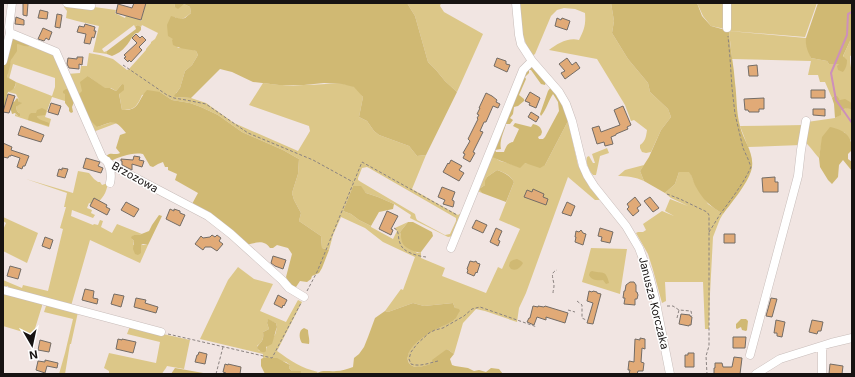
<svg xmlns="http://www.w3.org/2000/svg" width="855" height="377" viewBox="0 0 855 377" font-family="Inter,sans-serif">
	<style>
		.green { fill: #dcc788; fill-rule: evenodd }
		.forest { fill: #d0b973 }
		.lines { fill: none; stroke-linecap: round; stroke-linejoin: round }
		.stream { stroke: #cd90ba; stroke-width: 2 }
		.building { fill: #e1aa77; stroke: #736c66 }
		.minor-casing { stroke: #c8bdba; stroke-width: 9 }
		.path { stroke: #8a8280; stroke-width: 1; stroke-dasharray: 3 2; stroke-linecap: butt }
		.minor { stroke: #fff; stroke-width: 8 }
		.labels { text-anchor: middle; stroke-width: 3; stroke-linejoin: round; paint-order: stroke }
		.street-label { font-size: 11px; fill: #171312; stroke: #fff }
	</style>
	<rect width="100%" height="100%" fill="#f1e5e2"/>
	<!-- green -->
	<path class="green" d="M65,3L116,10L115,13L125,18L127,13L130,17L138,19L141,21L146,3H174L175,7L184,4L190,7L191,13C185,17 182,22 175,17L173,39L178,48H188L196,51L198,55L192,65L185,71L180,88L176,93V97L191,98L206,103L234,123L298,151L310,131L309,126L249,105L263,83C277,85 291,86 304,85C316,85 345,81 355,87C358,89 361,94 363,97L359,117L367,121L374,131L379,135L409,146L417,156L426,155L412,189L458,215L461,213L454,236L448,237L410,218L411,215L394,204L378,197L366,193L360,186H353L343,211L351,214L359,220L371,226V227L393,239L397,231L395,229V228L408,222L400,232L401,236L417,253L421,252V258L445,268L442,276L486,293L498,267L502,269L520,229L499,220L514,182C511,176 504,172 497,170L487,177L485,185L479,189L482,193L475,190L489,154L500,161L508,163L519,167L524,163L545,165L568,121L578,165L590,188L599,198V200H595L568,177L526,293L519,308L517,322L485,311L476,309L463,323L454,354L447,349C443,354 439,360 434,363C433,364 429,365 428,365C425,366 422,367 419,367C407,368 405,356 411,348C422,334 441,328 455,319V308L453,303L424,306L413,303L388,312L385,311L401,289L403,290L415,257L383,242L365,228L341,217L333,235L329,250L322,248L321,236L299,221L301,213L294,200L292,193L298,174L299,159L283,150L242,132L218,115L201,107L190,103L172,100L160,92L142,95C137,106 135,110 122,110L119,93L122,84L116,91L111,88H104L88,76L97,127L112,122L117,123L93,132L67,74L80,73L81,66H87L89,53L100,55L113,59L127,70L129,69L146,50V49L151,43V42L155,39L158,33L142,25L141,27L138,25L136,26V29L134,25L102,49L104,52L107,51V54L93,52L99,26L77,21L66,18L67,11L64,7ZM367,167L369,168L456,218V221L450,234L445,235L417,220L416,218L415,214L361,182L358,180V178L362,168Z
		M407,3H441L440,6L444,12L483,34L457,92L445,81L436,70L428,62L415,16Z
		M519,3H611L614,21L612,33L628,59L648,83L650,92L668,109L671,117L661,130L651,152L646,153L642,152L640,148V145C646,141 646,136 647,130L634,120L631,121L625,105L597,59L549,50C557,44 568,37 579,40C584,30 586,25 585,13L575,9L564,8L557,10L551,16L535,54L532,56L526,44L522,32Z
		M697,3H724L725,29L711,26L703,16Z
		M730,3H817L805,37L730,31Z
		M729,31L806,38V43L811,58L827,61L829,64H839L838,70L844,54L850,41L852,40V55L850,56C850,60 850,66 852,70V103L840,100L834,96L832,98L825,82H820L818,75H808L811,61L732,59Z
		M18,43C24,46 28,46 34,47C41,48 50,52 55,57L70,90L65,94V101L52,97L45,117L51,119L49,127L15,116V114L18,116L19,113L17,111L16,107L21,103L18,101L19,100L16,94L8,92L15,87L16,82L52,96L55,87V78L13,64L9,79L7,77C9,66 12,54 18,43Z
		M846,108H849L852,110V142L844,132L821,147L819,158C814,153 811,147 805,142L807,122L835,118L840,115L841,111Z
		M804,125L801,145L748,147L740,126Z
		M607,148L609,153L600,156L596,175H593C589,171 585,162 587,157L589,156L593,163H595L592,154Z
		M644,165L640,171L644,181C636,177 626,176 618,176L625,170Z
		M78,171L89,173L94,179L98,182H100L102,185L108,183C106,194 103,198 95,205L89,203L87,208L92,210L91,213L95,215L93,218L72,210L71,216L93,225L94,224L98,225L100,220L103,221L101,227L112,233L117,224L142,234L139,235H134L132,239L134,241L133,245H148L140,263L90,240L71,306L9,290L8,286H5L3,288V280L22,288L23,285L48,291L63,229L60,228L66,207H64L67,193L26,179L73,193Z
		M679,172H690L696,186L708,204L723,214L720,219L713,237L710,294L709,329H705L703,282H665L666,301L662,303L653,270L648,254L636,233L638,232H643L646,230L643,224L662,211L674,216L665,211L670,199L688,206L671,198L665,193L675,184Z
		M3,217L38,233L27,263L3,251V230L6,223L3,221Z
		M591,248L627,249L620,294L582,282Z
		M238,267L254,279L273,284L260,311L286,322L298,300L302,302L277,351C291,361 301,368 318,372L316,374H301V371H292L289,368L290,365L286,362L263,358V354L200,339L228,280ZM268,320L276,323L277,327C276,330 276,334 274,336C272,342 266,344 266,351H259L257,346C262,342 264,339 263,332L269,329L267,323Z
		M3,292L42,304V306L33,335L3,326Z
		M47,305L78,312L71,344H70L65,374H59L65,353L73,319L44,312L46,306Z
		M130,326L158,333L163,336V334L190,340L184,369L167,366C166,369 163,371 162,374H114L109,373V371L104,368L109,353L156,363L160,342L127,334Z"/>
	<!-- forest -->
	<path class="forest" d="M174,3H407L415,16L428,62L436,70L445,81L457,92L426,155L417,156L409,146L379,135L374,131L367,121L359,117L363,97L354,87L342,84L324,83L304,85H279L253,82L232,72L220,69L191,98L176,97L174,96L180,88L185,71L192,65L198,55L196,51C188,49 180,49 173,45L172,40L173,39L168,36L167,25L171,16L181,19L185,18L191,13L190,7L184,4L178,9L175,7Z
		M611,3H697L702,16L711,26L729,31C730,49 734,66 735,83C737,97 736,112 740,126C743,140 754,152 752,167C750,181 732,202 723,214C710,206 703,200 696,187C693,182 693,177 689,172H679L675,184L665,193L644,181L640,171L649,157L661,130L671,117L668,109L650,92L648,83L628,59L612,33L614,21Z
		M818,3H852V40L850,41L843,56V57H844L847,60C847,65 846,68 843,72L838,70L837,66L839,64H829L827,61L811,58C808,52 805,46 806,38Z
		M138,25L141,27V30L138,33H136C131,37 130,42 126,46C122,51 117,54 112,56L107,54V51L136,29V26Z
		M5,35H7L34,47L24,46L18,44L17,45V51L11,60L10,66L7,77L16,82C15,87 14,90 8,92L6,99L14,102L17,98L19,100L18,101L22,103L16,107L17,111L20,114V116H18L15,113L12,114L10,107L7,108L4,107L3,104V41L6,40Z
		M528,67H533L546,82L545,85L541,84L531,70H529V73L525,77L526,79L519,95L524,99V101L518,106L514,107L513,114L510,118L513,120L510,124H506C504,132 499,141 501,149L495,150L496,152H504C506,147 507,143 513,142L519,129L513,126L515,123L531,127L533,124C538,125 541,127 542,132L541,135L538,137L539,139H543L545,137L559,111L558,102L553,94C548,101 547,109 541,116L540,114L548,91L551,87L562,104L568,121L545,165L540,168L525,163L520,168C510,164 500,161 490,156Z
		M88,76L105,88H110L116,91L122,84L124,85V90L119,94L122,110C140,111 137,101 147,90L160,92L172,100L190,103L201,107L218,115L242,132L283,150L299,159L298,174L292,193L294,200L301,213L299,221L321,236L322,248L329,250L322,268L319,273L312,276L311,279L307,282L300,281L296,287C291,286 288,282 286,277L292,254L288,248L277,245L273,248H270C264,239 255,243 246,245L192,204L198,193L175,180L177,174L168,170V167H165L163,162L158,164L153,167L150,166L143,154C131,152 121,157 110,161L106,156C111,151 115,156 120,153L116,148L120,135L126,133C114,118 113,122 97,127L88,118L79,94L82,91L80,82Z
		M66,89L70,90L74,102L72,107L73,112L71,113L69,111V108L65,103V94L63,93V91Z
		M834,96H837L840,100L845,99L852,103V110C847,107 845,108 841,111V115L835,118L834,104L832,98Z
		M42,108L46,110V113L45,115L37,116V117C39,120 45,121 49,123V126L28,120L29,115L31,113H36L37,110Z
		M830,127C844,130 852,135 852,150L848,154V159L852,162V171L843,160L839,165L838,177L832,184L828,180L820,167L819,158L822,137Z
		M497,170C503,172 511,176 514,182L506,202L482,193L479,189L485,185V181L487,177Z
		M353,186H361L366,193L378,197L394,204L393,209L379,212L371,226L359,220L351,214L343,211Z
		M159,215L162,216L148,245L143,244L141,245V253L138,255L135,254L133,249L134,241L132,239L131,237L134,235H139L149,231L152,225Z
		M408,222H413L432,232L433,236L421,252C415,253 404,248 402,242C401,239 401,235 400,232Z
		M517,259L521,261L523,263C520,268 517,271 511,269L509,266L510,262L513,260Z
		M592,271C602,274 606,269 609,283L606,284L603,280C598,281 591,280 589,275L590,272Z
		M413,303L424,306L453,303L455,308L459,309L460,311C458,313 457,317 455,319C451,323 444,325 439,328C429,333 410,344 408,356C407,359 408,362 410,364C415,370 427,365 433,363L432,360L447,349L454,354L450,359L452,365L455,366L468,368L474,371L479,370L486,372L491,368L499,369L503,374H316C322,369 329,372 336,371C342,371 347,369 353,367L354,358L359,354L364,347L368,337L375,318L385,311L388,312Z
		M268,319L276,323L277,327C275,332 274,338 272,344L266,347V351L265,352C261,353 258,350 257,347C262,341 264,340 263,332L269,329L267,323Z
		M741,319H746L748,321L747,330L746,331L742,330L741,327L737,329L736,328V324Z
		M304,328L308,330C308,335 310,339 309,344L302,343C299,339 298,330 304,328Z
		M263,358H277L290,365L289,368L292,371H301V374H265L261,366V359Z
		M175,368L209,374H210H171Z"/>
	<g class="lines">
		<!-- stream -->
		<path class="stream" d="M852,12L848,14L847,35L831,73L836,100L852,123"/>
	</g>
	<!-- building -->
	<path class="building" d="M23,3H28L27,16L23,15Z
		M134,3H146L141,20L116,13L118,4L132,8Z
		M40,10L48,12L47,19L38,18Z
		M57,14L62,15L60,28L55,27Z
		M16,17L24,20V25L15,24Z
		M557,18L561,20L562,18L570,21L567,30L555,26Z
		M85,24L95,27L94,31H96L94,38L92,37L90,44L84,43L86,34L77,32L79,26L84,27Z
		M43,28L52,32L49,40L46,38L44,41L38,39Z
		M136,34L140,38L142,36L146,40L139,47L142,50L131,62L129,60L128,62L124,58L126,57L124,55L137,43L132,38Z
		M77,57H83L82,65L79,64V69L69,68L67,64L68,58L77,59Z
		M497,58L506,61V64L510,65L507,72L494,66Z
		M567,58L572,65L576,62L580,68L565,79L561,73L565,71L559,64Z
		M757,65L758,76H749L748,66Z
		M811,90H825V98H811Z
		M530,92L540,98L536,108L529,105L530,103L525,101Z
		M486,93L492,96L497,100L496,102L500,104L498,108L493,106L486,122H484L480,131L483,132L473,152L475,153L470,162L463,158L465,154L463,153L470,141L468,139L478,119L477,118L479,115L477,114L480,108H479Z
		M8,94L15,96L9,113L3,112Z
		M764,98V109H759V112H749L748,110H745L744,99Z
		M51,103L61,106L58,115L48,112Z
		M623,106L631,125L627,127L628,129L616,134V135L611,137L613,144L605,146L604,142L597,144L592,128L599,126L601,132L620,125L614,110Z
		M813,109H825V116L813,115Z
		M531,112L539,117L536,122L528,117Z
		M21,126L44,135L41,142L18,135Z
		M3,143L12,147L11,150L29,156L25,166H23L22,169L17,167L20,158L11,155V156H9L8,158L3,157Z
		M134,156L140,157L139,160L144,161L142,167L132,164V170L122,165V161H121V159L133,160Z
		M86,158L100,162L98,166L103,168L101,173L83,168Z
		M451,160L462,166L459,170L464,173L459,181L443,172L448,163L449,164Z
		M62,168L68,169L65,178L57,176L59,169L62,170Z
		M775,177V182H778V192H763L762,178Z
		M442,187L455,192L452,200L454,201V203L453,207L443,204L445,200L438,197Z
		M533,189L544,194L543,197L548,199L546,205L524,197L527,190L532,192Z
		M635,197L641,205L637,208L639,211L633,216L627,209L629,207L627,204Z
		M650,197L659,208L653,212L644,201Z
		M94,198L107,205L106,207L110,209L107,215L90,206Z
		M126,202L139,209L134,217L121,210Z
		M567,202L575,206L571,216L562,213Z
		M170,209L174,211V209L180,211V213L185,215L180,226L166,219Z
		M387,211L398,216L391,229L393,230L391,235L379,229Z
		M476,220L487,225L483,233L472,228Z
		M496,228L502,231L498,240L500,241L498,246L490,242Z
		M600,228L613,232L610,243L601,241L602,237L598,236Z
		M581,230L583,233L586,234L583,245L575,242L576,237H575L576,231L579,232Z
		M724,234H735V243H724Z
		M212,235L215,237L217,235L221,238L219,241L223,244L217,251L211,247H205L203,250L195,244L201,236L203,238L210,237Z
		M45,237L53,240L50,249L42,246Z
		M273,256L286,260L283,269L275,266L271,263Z
		M470,261L474,262L476,261L477,263L480,264L477,273L476,272L474,276L467,273L468,270L467,269Z
		M10,266L21,269L18,279L7,276Z
		M630,282H634L636,285V292H637L638,295L637,299H635V305L624,304L625,298H623L624,291H625L626,285Z
		M85,289L94,291L93,298L98,299L97,304L82,300Z
		M589,291L592,292L593,291L597,292V293L601,294L593,324L587,323L593,303L587,301Z
		M114,294L124,296L121,307L111,304Z
		M278,295L287,300L284,306L283,305L282,308L274,304Z
		M136,298L146,300L145,303L158,307L156,313L134,307Z
		M771,298L777,299L772,317L766,316Z
		M533,306L538,307V306L544,307L545,306L568,313L565,323L546,317V320L537,317L534,325L527,322L529,318H530Z
		M681,314L690,315V316L692,317L691,325H689V326L679,324Z
		M776,320L785,322L782,337L777,336V333H774Z
		M812,320L823,322L821,331H818L817,334L809,332Z
		M733,337H746L745,348H733Z
		M640,338L645,339V349L642,348L641,362L644,363L643,371H638L637,374H629L630,370H628L629,361L634,362L635,339L640,340Z
		M118,339L122,340V339L136,342L133,353L116,349Z
		M40,340L51,343L49,352L38,350Z
		M199,352L207,354L205,364L195,362L197,355H198Z
		M688,353H694V367H685V355H688Z
		M734,357L742,358L740,374H714V368H715V363H722L723,367H732Z
		M45,360L58,363L57,368L47,366L45,373L36,370L38,361L45,362Z
		M225,364L228,365V364L241,367L240,374H226V373L223,372Z
		M830,364L843,366L842,374H829Z"/>
	<g class="lines">
		<!-- minor casing -->
		<g class="minor-casing">
			<path id="minor" d="M12,3L9,27L10,33L56,52L102,157L111,165L208,216L231,234L282,280L289,288L304,297
				M67,3L91,6
				M516,3L519,35L521,44L532,61L559,92L566,104L572,121L583,166L587,175L594,186L626,226L639,248L649,275L655,298L670,374
				M727,28V3
				M3,61L10,33
				M107,161C111,169 112,175 110,183
				M451,248L523,70L532,61
				M3,290L161,332
				M750,355L798,176L801,150L806,121
				M756,374L780,359L831,343L852,338
				M822,374V346"/>
		</g>
		<!-- path -->
		<path class="path" d="M123,65L167,95L174,98L186,100L206,104L248,133L313,160L353,182
			M667,194L680,199L707,212L709,215V346L706,356L707,374
			M394,228L397,230C399,234 398,239 400,243C402,252 417,256 426,257
			M709,232C713,226 717,219 721,213C732,198 743,184 751,167L748,159L743,148L735,114L732,88L730,58L728,36
			M307,291L317,272L362,162L457,215
			M553,293C553,291 554,288 554,286C554,279 549,273 557,270
			M577,301L582,305V318L588,321
			M667,306H673L679,310L691,311L692,316
			M568,310L575,312
			M677,318L679,310
			M168,334L272,358L301,303
			M438,361C429,363 420,367 411,364L409,359L411,352L417,344L429,333L435,330L443,328L464,316L472,309L480,307L537,327
			M216,374L223,347"/>
		<!-- minor -->
		<use href="#minor" class="minor"/>
	</g>
	<g class="labels">
		<!-- street labels -->
		<g class="street-label">
			<text transform="translate(135 177) rotate(29)" y="4">Brzozowa</text>
			<text transform="translate(654 303) rotate(76)" y="4">Janusza Korczaka</text>
		</g>
	</g>
	<!-- border -->
	<rect width="855" height="377" fill="none" stroke="#171312" stroke-width="8"/>
	<!-- north arrow -->
	<g transform="translate(32 345) rotate(171)" stroke="#ffffff" stroke-width="3" paint-order="stroke">
	<path d="M0-3L7 15L0 10L-7 15Z" fill="#171312"/>
	<text y="-6" font-size="11" font-weight="bold" text-anchor="middle" fill="#171312">N</text>
	</g>
</svg>
